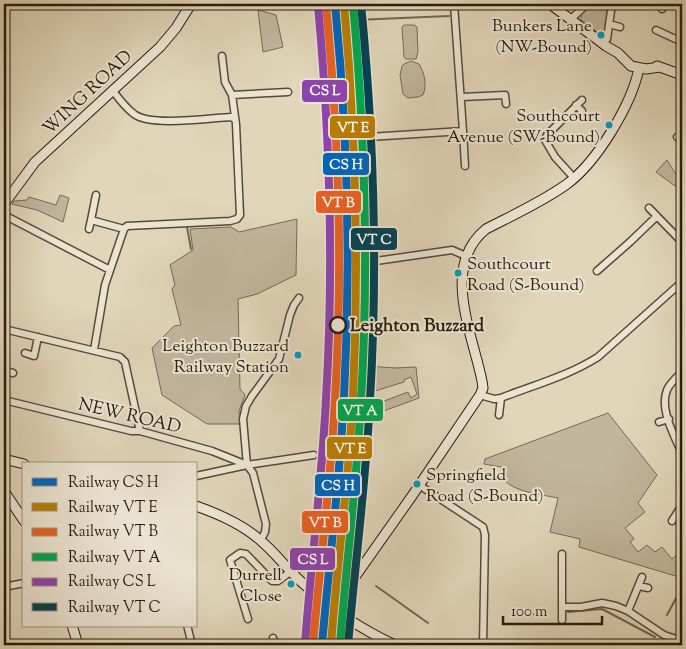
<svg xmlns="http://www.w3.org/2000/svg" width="686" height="649" viewBox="0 0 686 649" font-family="'Sorts Mill Goudy',serif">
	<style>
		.green { fill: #c2b69d; stroke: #756956 }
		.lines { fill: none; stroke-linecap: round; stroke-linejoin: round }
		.stream { stroke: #716653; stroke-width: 2 }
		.street-casing { stroke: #564a3a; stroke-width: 9 }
		.secondary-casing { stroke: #281c0f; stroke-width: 11 }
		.street { stroke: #ece4d2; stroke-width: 6 }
		.secondary { stroke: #ece4d2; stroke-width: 9 }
		.rail-1-casing { stroke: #ece4d2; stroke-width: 11 }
		.rail-2-casing { stroke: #ece4d2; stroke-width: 11 }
		.rail-3-casing { stroke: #ece4d2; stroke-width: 11 }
		.rail-4-casing { stroke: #ece4d2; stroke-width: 11 }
		.rail-5-casing { stroke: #ece4d2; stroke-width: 11 }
		.rail-6-casing { stroke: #ece4d2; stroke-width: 11 }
		.rail-1 { stroke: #0065bd; stroke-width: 8 }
		.rail-2 { stroke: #b97d04; stroke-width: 8 }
		.rail-3 { stroke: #e86121; stroke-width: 8 }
		.rail-4 { stroke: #00a651; stroke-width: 8 }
		.rail-5 { stroke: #8e44ad; stroke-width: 8 }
		.rail-6 { stroke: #004153; stroke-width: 8 }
		.bus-dot { fill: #049bbb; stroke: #ece4d2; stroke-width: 2 }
		.stop-dot { fill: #ece4d2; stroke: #281c0f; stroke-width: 2.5 }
		.labels { text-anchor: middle; stroke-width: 4; stroke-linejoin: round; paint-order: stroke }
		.bus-label { font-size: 17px; fill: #281c0f; stroke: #ece4d2; text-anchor: end }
		.street-label { font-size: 18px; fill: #281c0f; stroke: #ece4d2 }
		.stop-label { font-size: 18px; font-weight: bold; fill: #281c0f; stroke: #ece4d2; text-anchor: start }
		.line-badge { stroke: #ece4d2; stroke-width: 2 }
		.badge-label { font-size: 14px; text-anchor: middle; font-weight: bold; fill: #fff }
	</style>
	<rect width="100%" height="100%" fill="#e1d6ba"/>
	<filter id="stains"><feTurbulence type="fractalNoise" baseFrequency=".004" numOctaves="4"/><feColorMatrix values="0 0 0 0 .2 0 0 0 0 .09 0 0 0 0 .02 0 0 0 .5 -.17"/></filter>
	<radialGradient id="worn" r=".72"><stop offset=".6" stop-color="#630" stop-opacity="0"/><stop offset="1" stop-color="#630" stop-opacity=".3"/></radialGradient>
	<!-- green -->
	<path class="green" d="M591,4H608L605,38L581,20V13Z
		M258,10L276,15L283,47L263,52Z
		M404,25H414L417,27L418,52L416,59H406L404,57L402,27Z
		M411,61L419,64C425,74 427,85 423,95L418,97L408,98L403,94L400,75L402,66L404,64Z
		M667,160L682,184V191L656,172Z
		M60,195L69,198L63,222L37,210L12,204L14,201L27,200L29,197L56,205Z
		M297,219L296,275L257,294L238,299L240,389L245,395L239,411L240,424H207L162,395L152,348L174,326L181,325L172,289L175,285L170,265L193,250L190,229L231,227L239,232Z
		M368,366L395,368L416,367L419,398L381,412L380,405L376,404L408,392L411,398L417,394L411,377L404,380V382L375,391L374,385H368Z
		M608,413L657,475L638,503L645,512L625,528L634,539L630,542L638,552L647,545L655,552L662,547L672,559L679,553L682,556V578L579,547L580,539L550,532L558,498C540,494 497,491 501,467L484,464L485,459Z"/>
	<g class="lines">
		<!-- stream -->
		<path class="stream" d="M355,20L449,16
			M187,227L191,249
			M376,586L428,623
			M568,612L602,609L655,637
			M667,615L682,587
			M517,616L537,614"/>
		<!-- street casing -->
		<g class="street-casing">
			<path id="street" d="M662,9L664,4
				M570,20L587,4
				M609,24L620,27
				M360,29L367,131L369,137L463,131L454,4
				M656,30L682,42
				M607,39L612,4
				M113,91C119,99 126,108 134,114C150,127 210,118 231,117L235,119
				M232,95L288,92
				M462,97L505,95L506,104
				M576,105L582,111
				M463,131L465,166
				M677,137L682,140
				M574,178L555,157L545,140L547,135L582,100
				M96,195L91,220L124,229
				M649,208L682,242
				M4,215L110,270
				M89,229L91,220
				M124,229L127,226L230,221L237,219L240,215L236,124L232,95L225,82L222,56
				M597,271L630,242L657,216
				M4,329L120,357L125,362L140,431
				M367,339L369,262L452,250L466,256
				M94,350L105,285L124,229
				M25,353L34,356L38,337
				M4,371L13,373
				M682,372C677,377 670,383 667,390C659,410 675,436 682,454
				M480,395L494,399L501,398C534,385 568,376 598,357L682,282
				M4,400L131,431H140L212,451L247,465
				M499,415L501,398
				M659,422L669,419
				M196,476L247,465L314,455
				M419,485L483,527L485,535L483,645
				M672,521L682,505
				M261,540L265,532L266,524L253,473L247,465L243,419L246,406L252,396L279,359L290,315L294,305L299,298
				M639,586L648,588
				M4,587L24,583
				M562,607H581L602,603L616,606L628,611L664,635L682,641
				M628,611L642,577
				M248,619L230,560L240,553L246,554L272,581H278L290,572
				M562,620V554
				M187,625L192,645
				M273,638L275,645"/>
		</g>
		<!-- secondary casing -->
		<g class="secondary-casing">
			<path id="secondary" d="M550,4L606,46L618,53L631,66L646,69L660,67
				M657,66L682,75
				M4,204L35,162L160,47L176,28L191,4
				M4,459L24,464
				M4,491L24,521
				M196,506C219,514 242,524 260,540C277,554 289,572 306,586C332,610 363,630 395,645
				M333,608L412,496L480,395L483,388L482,381C473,335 440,266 486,229C513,215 542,202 567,184C597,162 632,104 639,68
				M72,625L78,645"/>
		</g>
		<!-- street -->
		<use href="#street" class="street"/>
		<!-- secondary -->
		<use href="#secondary" class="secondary"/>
		<!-- rail-1 casing -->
		<g class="rail-1-casing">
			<path id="rail-1" d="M322,645C329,562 340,480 344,397C351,265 348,135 335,4"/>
		</g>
		<!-- rail-2 casing -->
		<g class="rail-2-casing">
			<path id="rail-2" d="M331,645C337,562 349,480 353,397C359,265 356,135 344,4"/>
		</g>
		<!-- rail-3 casing -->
		<g class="rail-3-casing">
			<path id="rail-3" d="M313,644C320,562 331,481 335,399C343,267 339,136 326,5"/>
		</g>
		<!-- rail-4 casing -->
		<g class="rail-4-casing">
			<path id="rail-4" d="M340,645C346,564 357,482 361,400C369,268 365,136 353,4"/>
		</g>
		<!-- rail-5 casing -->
		<g class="rail-5-casing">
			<path id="rail-5" d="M305,644C311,562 322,481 326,399C334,267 330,136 318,6"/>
		</g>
		<!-- rail-6 casing -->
		<g class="rail-6-casing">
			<path id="rail-6" d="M348,645C355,564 366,482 370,400C378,268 374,136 361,4"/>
		</g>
		<!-- rail-1 -->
		<use href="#rail-1" class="rail-1"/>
		<!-- rail-2 -->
		<use href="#rail-2" class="rail-2"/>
		<!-- rail-3 -->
		<use href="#rail-3" class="rail-3"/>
		<!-- rail-4 -->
		<use href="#rail-4" class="rail-4"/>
		<!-- rail-5 -->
		<use href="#rail-5" class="rail-5"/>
		<!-- rail-6 -->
		<use href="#rail-6" class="rail-6"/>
	</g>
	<!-- markers -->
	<g class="bus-dot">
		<circle cx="601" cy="35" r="4.5"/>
		<circle cx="609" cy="125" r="4.5"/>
		<circle cx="458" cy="273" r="4.5"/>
		<circle cx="298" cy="355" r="4.5"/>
		<circle cx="417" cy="484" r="4.5"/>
		<circle cx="291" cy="584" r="4.5"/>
	</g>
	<circle class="stop-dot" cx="338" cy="325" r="8"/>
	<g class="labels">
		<!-- bus labels -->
		<g class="bus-label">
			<text x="592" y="31">Bunkers Lane<tspan x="592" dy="21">(NW-Bound)</tspan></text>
			<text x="600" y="121">Southcourt<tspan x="600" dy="21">Avenue (SW-Bound)</tspan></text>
			<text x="467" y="269" text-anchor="start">Southcourt<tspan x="467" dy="21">Road (S-Bound)</tspan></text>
			<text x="289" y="351">Leighton Buzzard<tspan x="289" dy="21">Railway Station</tspan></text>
			<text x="426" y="480" text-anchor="start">Springfield<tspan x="426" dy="21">Road (S-Bound)</tspan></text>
			<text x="282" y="580">Durrell<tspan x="282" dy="21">Close</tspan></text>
		</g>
		<!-- street labels -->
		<g class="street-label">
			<text transform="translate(87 92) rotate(-43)" y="6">WING ROAD</text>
			<text transform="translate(130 415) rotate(13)" y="6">NEW ROAD</text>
		</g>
		<!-- stop labels -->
		<g class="stop-label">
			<text x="350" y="331">Leighton Buzzard</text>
		</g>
	</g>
	<g class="line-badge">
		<rect x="301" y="79" width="47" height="24" rx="5" fill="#8e44ad"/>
		<rect x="329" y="115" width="47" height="24" rx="5" fill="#b97d04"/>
		<rect x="322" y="152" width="48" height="24" rx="5" fill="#0065bd"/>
		<rect x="315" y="190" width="47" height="24" rx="5" fill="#e86121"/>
		<rect x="350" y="227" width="48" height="24" rx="5" fill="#004153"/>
		<rect x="337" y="398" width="47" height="24" rx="5" fill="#00a651"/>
		<rect x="326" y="436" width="47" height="24" rx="5" fill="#b97d04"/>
		<rect x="314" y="473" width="47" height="24" rx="5" fill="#0065bd"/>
		<rect x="301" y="510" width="48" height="24" rx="5" fill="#e86121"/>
		<rect x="289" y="547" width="47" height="24" rx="5" fill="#8e44ad"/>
	</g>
	<g class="badge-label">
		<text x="325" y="95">CS L</text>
		<text x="353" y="132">VT E</text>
		<text x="346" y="169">CS H</text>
		<text x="338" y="207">VT B</text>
		<text x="374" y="244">VT C</text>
		<text x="360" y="415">VT A</text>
		<text x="350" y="453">VT E</text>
		<text x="338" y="490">CS H</text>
		<text x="325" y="527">VT B</text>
		<text x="313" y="564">CS L</text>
	</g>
	<!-- margin -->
	<rect width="686" height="649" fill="none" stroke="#e1d6ba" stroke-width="20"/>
	<rect x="5" y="5" width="676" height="639" fill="none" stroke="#281c0f" stroke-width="2.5"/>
	<rect x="10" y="10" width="666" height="629" fill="none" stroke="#281c0f"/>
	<!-- legend -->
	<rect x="22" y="462" width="175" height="165" fill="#ece4d2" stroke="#9e9484"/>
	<rect x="32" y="478" width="25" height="8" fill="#0065bd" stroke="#9e9484"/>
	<text x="68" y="487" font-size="15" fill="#281c0f">Railway CS H</text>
	<rect x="32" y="503" width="25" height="8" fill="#b97d04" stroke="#9e9484"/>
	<text x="68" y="512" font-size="15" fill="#281c0f">Railway VT E</text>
	<rect x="32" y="528" width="25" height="8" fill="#e86121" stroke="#9e9484"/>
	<text x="68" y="536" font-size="15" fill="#281c0f">Railway VT B</text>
	<rect x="32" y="553" width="25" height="8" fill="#00a651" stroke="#9e9484"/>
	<text x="68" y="562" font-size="15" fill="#281c0f">Railway VT A</text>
	<rect x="32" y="578" width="25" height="8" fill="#8e44ad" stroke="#9e9484"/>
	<text x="68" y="586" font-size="15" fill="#281c0f">Railway CS L</text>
	<rect x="32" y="603" width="25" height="8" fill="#004153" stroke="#9e9484"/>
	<text x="68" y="612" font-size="15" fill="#281c0f">Railway VT C</text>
	<!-- scale -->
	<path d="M503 616v8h99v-8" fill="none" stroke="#281c0f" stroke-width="2.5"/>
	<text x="511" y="616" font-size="15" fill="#281c0f" stroke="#ece4d2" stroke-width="4" paint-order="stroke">100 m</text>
	<rect width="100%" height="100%" filter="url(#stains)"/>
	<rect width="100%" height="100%" fill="url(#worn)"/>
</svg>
